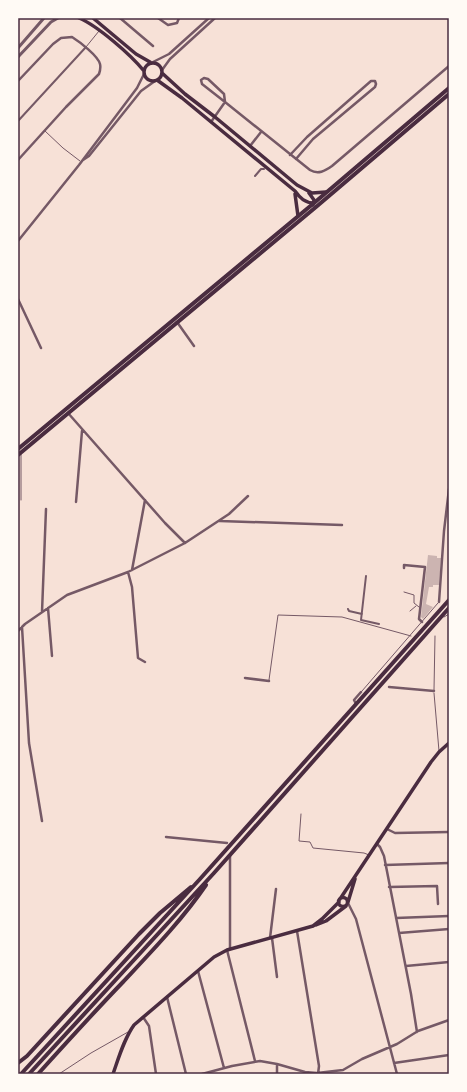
<svg xmlns="http://www.w3.org/2000/svg" width="467" height="1092" viewBox="0 0 467 1092" font-family="'Roboto Condensed',sans-serif">
	<style>
		.building { fill: #ccb4b1 }
		.lines { fill: none; stroke-linecap: round; stroke-linejoin: round }
		.service { stroke: #755966; stroke-width: 1 }
		.pedestrian { stroke: #755966; stroke-width: 2 }
		.minor { stroke: #755966; stroke-width: 2.5 }
		.tertiary { stroke: #755966; stroke-width: 3 }
		.secondary { stroke: #4a2c40; stroke-width: 3.5 }
		.primary { stroke: #4a2c40; stroke-width: 4 }
		.trunk { stroke: #4a2c40; stroke-width: 4 }
		.neatline { fill: none; stroke: #4a2c40; stroke-width: 1.5 }
	</style>
	<rect width="100%" height="100%" fill="#f7e1d7"/>
	<!-- building -->
	<path class="building" d="M428,555L437,556V558H441L439,585H433V587H429L426,604L433,607L423,619L421,617Z"/>
	<g class="lines">
		<!-- service -->
		<path class="service" d="M86,47L99,31
			M45,131L63,148L80,161
			M21,500V454
			M404,592L414,595V603L419,607
			M410,611L416,606
			M444,617L449,614
			M269,680L278,615L342,617L411,636
			M434,690L435,636
			M362,691L438,603
			M434,693L439,751
			M301,814L299,841L310,842L313,848L364,853L369,855
			M59,1074L91,1053L128,1032"/>
		<!-- pedestrian -->
		<path class="pedestrian" d="M18,121L86,47
			M255,176L261,169H264
			M366,576L361,620L379,624
			M348,609L349,611L362,614"/>
		<!-- minor -->
		<path class="minor" d="M120,18L153,46
			M158,18L168,25L177,23L179,18
			M153,62L169,54L209,18
			M162,70L170,59L215,18
			M18,81L53,44L61,38L72,37C80,42 98,56 100,64C101,68 100,71 99,74L66,107L18,160
			M211,122L225,102L224,94L208,79L204,78L201,80L202,84L225,102L310,170C318,175 325,171 332,166L449,66
			M250,146L261,132
			M290,155L307,137L371,81H375L376,84L375,87L313,139L296,159
			M83,160L89,156L141,91L155,81
			M18,241L79,165L125,104L137,88L144,74
			M18,299L41,348
			M177,322L194,346
			M68,413L165,523L185,543
			M76,502L82,431
			M220,521L342,525
			M404,568V565L425,567L419,619L422,622
			M132,570L145,500
			M128,572L132,587L138,658L145,662
			M439,602L444,531L449,489
			M48,608L52,656
			M42,612L46,509
			M22,627L29,743L42,821
			M18,631L25,624L67,595L128,572L185,543L229,514L248,496
			M245,678L269,681
			M389,687L434,691
			M356,704L354,700L361,692
			M387,829L395,833L449,832
			M166,837L227,843
			M377,844L380,847L384,856L411,994L417,1032
			M230,855V949
			M385,865L449,863
			M389,887L437,886L438,904
			M348,903L356,919L397,1074
			M396,918L449,916
			M297,931L319,1066L318,1074
			M399,933L449,929
			M270,938L276,889
			M272,938L277,977
			M227,950L255,1061
			M406,966L449,962
			M198,971L224,1068
			M167,997L186,1074
			M143,1017L149,1026L156,1074
			M394,1063L449,1055
			M277,1064V1074
			M202,1074L232,1066L260,1061L277,1064L305,1072L317,1073L343,1070L362,1059L397,1044L418,1031L449,1020"/>
		<!-- tertiary -->
		<path class="tertiary" d="M18,48L44,18
			M18,57L51,22L58,18"/>
		<!-- secondary -->
		<path class="secondary" d="M79,18C98,26 131,55 144,71
			M93,18L136,54L150,62
			M144 72a9 9 0 1 1 18 0a9 9 0 1 1-18 0Z
			M162,73L185,94L215,117L297,185L312,193L326,192
			M157,80L182,98L295,191C300,198 305,203 314,203
			M309,193L314,200L313,205
			M295,194L298,216
			M338.5 902a4.5 4.5 0 1 1 9 0a4.5 4.5 0 1 1-9 0Z
			M340,899L431,762L439,752L449,743
			M348,902L355,879
			M316,925L326,921L346,906
			M113,1074C119,1057 124,1039 134,1025L214,957L227,950L313,926L322,919L339,902"/>
		<!-- primary -->
		<path class="primary" d="M18,449L314,203L449,88
			M18,455L316,207L449,94"/>
		<!-- trunk -->
		<path class="trunk" d="M18,1063L27,1056L139,934L160,913L191,887
			M21,1074L200,879L449,600
			M29,1074L214,873L449,608
			M38,1074C66,1043 94,1012 123,982C152,951 182,920 206,885"/>
	</g>
	<!-- border -->
	<rect width="467" height="1092" fill="none" stroke="#fffaf5" stroke-width="38"/>
	<rect x="19" y="19" width="429" height="1054" class="neatline"/>
</svg>
